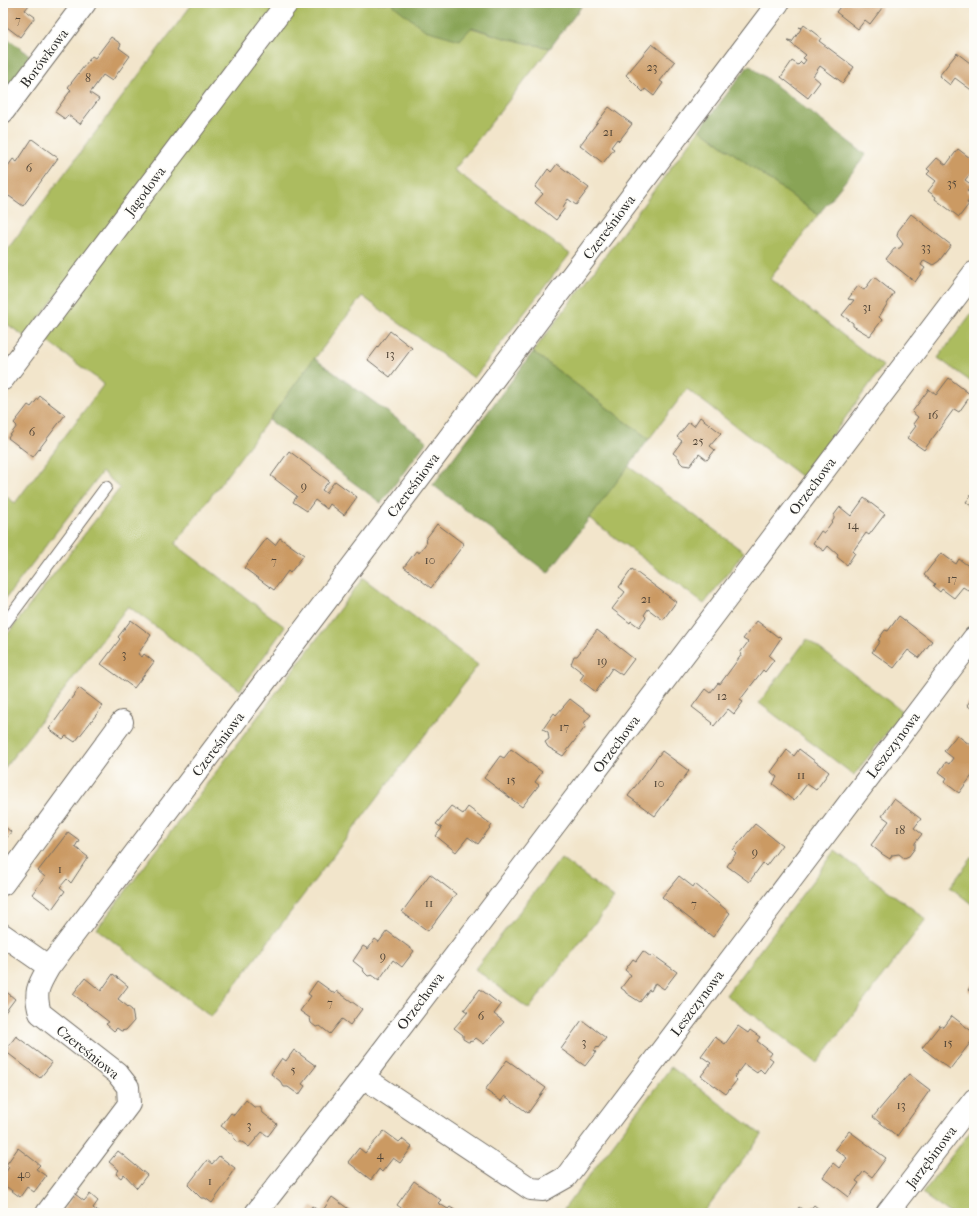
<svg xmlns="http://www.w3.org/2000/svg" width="977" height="1216" viewBox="0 0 977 1216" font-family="'IM FELL French Canon',serif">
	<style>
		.green { fill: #acbc5f; stroke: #6c7445 }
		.forest { fill: #89a456; stroke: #5a6840 }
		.building { fill: #cb9a64 }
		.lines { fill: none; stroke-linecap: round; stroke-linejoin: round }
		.lane-casing { stroke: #716c63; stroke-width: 13 }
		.street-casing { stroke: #716c63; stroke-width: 24 }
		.lane { stroke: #fff; stroke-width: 11 }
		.street { stroke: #fff; stroke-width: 22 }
		.labels { text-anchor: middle; stroke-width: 3; stroke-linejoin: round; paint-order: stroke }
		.number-label { font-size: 12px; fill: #534739 }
		.street-label { font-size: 14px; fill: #2b2b2b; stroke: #fdfcf7 }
	</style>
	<rect width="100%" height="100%" fill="#fdfcf7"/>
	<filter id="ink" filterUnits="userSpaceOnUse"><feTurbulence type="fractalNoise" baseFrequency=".025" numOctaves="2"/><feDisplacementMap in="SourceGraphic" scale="8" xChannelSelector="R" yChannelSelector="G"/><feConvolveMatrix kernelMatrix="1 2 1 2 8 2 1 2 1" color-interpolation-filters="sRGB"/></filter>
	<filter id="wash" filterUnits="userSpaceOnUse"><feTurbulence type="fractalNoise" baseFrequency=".012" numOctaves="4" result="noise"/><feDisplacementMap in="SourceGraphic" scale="16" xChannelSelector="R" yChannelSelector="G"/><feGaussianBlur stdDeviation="0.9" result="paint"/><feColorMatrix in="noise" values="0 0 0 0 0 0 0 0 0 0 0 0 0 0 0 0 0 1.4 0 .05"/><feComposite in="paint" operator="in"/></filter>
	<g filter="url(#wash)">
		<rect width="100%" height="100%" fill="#f2e5cb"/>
		<!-- green -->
		<path class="green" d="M193,3H279L25,337L3,321V255Z
			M294,3H394L393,4C445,19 497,38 550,48L454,170L570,254L474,378L362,296L175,544L285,627L240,690L128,606L3,770V640L120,488L102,472L3,602V494L15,503L104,384L42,337Z
			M700,129L818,215L770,279L883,366L802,477L687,389L649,439L533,352Z
			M974,310V384L938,358Z
			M628,466L744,552L704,604L589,518Z
			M363,578L478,665L211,1017L97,929Z
			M807,639L903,712L854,775L759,703Z
			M835,851L926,919L817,1063L726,995Z
			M974,855V906L950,887Z
			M561,858L614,898L529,1009L475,969Z
			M671,1067L762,1135L703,1213H561Z
			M974,1127V1213H949L922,1194Z"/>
		<!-- forest -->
		<path class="forest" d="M394,3H584L550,48L504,38L472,27L460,40L425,30L393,5Z
			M3,35L32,57L3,96Z
			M749,65L866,155L818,215L700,129Z
			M533,352L649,439L548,573L433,485Z
			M314,358L427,441L381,503L269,420Z"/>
		<g id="blocks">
			<!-- building -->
			<path class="building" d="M3,3H26L29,5L25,10L35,17L20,37L3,24Z
				M843,3H878L877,4L882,8L870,24L865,20L858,29L836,12Z
				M804,25L821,38L819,41L854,67L843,83L820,66L813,76L820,82L808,98L781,77L792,61L798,65L801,62L803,64L806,60L803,58L806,55L788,41L792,42L801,29L799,27L802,28Z
				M111,37L121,44L119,48L130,56L112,81L103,75L90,93L99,99L80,124L68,115L65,119L55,112L71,90L68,87L92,56L95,58Z
				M652,44L675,62L660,81L663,83L654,96L645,89L643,92L626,75Z
				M957,53L974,66V92L955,78L950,85L939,76Z
				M609,107L632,124L619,141L617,139L611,147L614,149L603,163L580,145Z
				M32,139L58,158L23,206L9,196L4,202L3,173L13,159L17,162Z
				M958,149L974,161V169L965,180L972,185L967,191L974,198L971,197L967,203L969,204L959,217L935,199L936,197L928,191L936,181L927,174L930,171L927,169L937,158L946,165Z
				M557,164L589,188L576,205L568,199L563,207L565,208L556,220L535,203L543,194L535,187L548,169L551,172Z
				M911,214L951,245L939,261L933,265L924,260L921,265L925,268L915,282L886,259L894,249L900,248L903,244L897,236L898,231Z
				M874,277L894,293L879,317L882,320L870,336L853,326V323L842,315L854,300L848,299L858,286L864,290Z
				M390,331L412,348L390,377L368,360Z
				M949,378L971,395L959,412L954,409L924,450L907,438L916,426L913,424L918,417L912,412L929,389L936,395Z
				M40,396L65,415L33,457L8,438L17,426L14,423L28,405L31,407Z
				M700,417L721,433L710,446L715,450L707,460L699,454L690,466L683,465L680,462L679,458L673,453L682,441L677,437L689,422L694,426Z
				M289,451L329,481L322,490L326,493L335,481L357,497L344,515L330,504L327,509L315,500L307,511L293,502L297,496L271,476Z
				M974,491V508L966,502Z
				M864,498L885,514L869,535L866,533L853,551L855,553L847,565L837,557L838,555L828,546L824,551L813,543L821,531L824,533L834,519V515L840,507L851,516Z
				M437,524L464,544L431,588L404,567L416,551L419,553L427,542L425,540Z
				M267,538L275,545L280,538L304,555L290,573L288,571L274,590L244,568Z
				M941,553L956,564L959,559L974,570V585L969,591L963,587L954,598L942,589L940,592L933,586L935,584L924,575Z
				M632,569L676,602L663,620L648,609L644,615L646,617L639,627L631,621L630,623L612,609L625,592L619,587Z
				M899,616L932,641L919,658L908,650L894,668L872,652L880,641L878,640L885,630L888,631Z
				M131,620L151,635L138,654L142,657L144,654L154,662L134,688L101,664L120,639L118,637Z
				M757,621L778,637L779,636L781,638L769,656L774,660L765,672L763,670L740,700L743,702L734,714L728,709L714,726L712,724L713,723L692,707L705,689L710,693L718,683L720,684L742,654L740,653L748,642L743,639Z
				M597,630L634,659L622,675L612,668L596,692L580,680L584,674L571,664L574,656H577Z
				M79,688L103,706L75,742L66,736L63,739L49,729Z
				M974,696V711L967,705Z
				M570,699L591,715L583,724L586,726L563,756L548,747L545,742L549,739L548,732L543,729L554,713L556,715Z
				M957,735L974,748V773L959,793L944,782L947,778L939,772L946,762L949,764L953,758L944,751Z
				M511,749L542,772L535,782L539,785L522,807L484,778L500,756L504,758Z
				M799,749L829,772L816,790L807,784L794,801L773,784L777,777L771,772L787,750L794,756Z
				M662,751L689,771L655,816L628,796Z
				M894,799L921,819L914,828L922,834L915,843V848L909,856L904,858L899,854L892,855L890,859L882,854L871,845L889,821L882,816Z
				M451,806L463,814L468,807L492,825L478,844L468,837L456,852L436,836L442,828L436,824Z
				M755,824L782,845L766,866L763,863L749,882L727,866L736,853L733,850Z
				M3,825L11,832L3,843Z
				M68,832L79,840L75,847L88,857L71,883L67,879L60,887L65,891L52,909L32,894L45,877L38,871Z
				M430,874L456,894L428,931L402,912Z
				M679,876L693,887L695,884L730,913L713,937L662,897Z
				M387,931L414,951L402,967L393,960L379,980L372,975L368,976L364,972L363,969L353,961L363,946L368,949L375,939L379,942Z
				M643,951L651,957L653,955L677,972L664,989L655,983L651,991L649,990L640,1002L626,993L625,991L621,988L631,975L625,970L633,959L636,961Z
				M113,974L128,986L118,999L132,1010L134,1021L126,1030L121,1031L117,1028L114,1031L106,1024L109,1022L73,994L85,978L101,991Z
				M317,981L335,994L337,991L362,1009L350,1025L342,1019L330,1034L320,1026L316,1027L311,1023L310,1018L300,1011L311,996L308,994Z
				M974,982V995L968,990Z
				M3,989L15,999L3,1015Z
				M480,989L501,1005L494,1014L504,1022L484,1044L476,1038L473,1041L468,1042L463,1039V1035L454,1028L468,1012L464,1010Z
				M952,1016L974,1033V1038L950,1069L922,1048L940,1025L944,1027Z
				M582,1020L606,1038L598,1048L597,1047L594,1051L596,1052L585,1066L561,1049Z
				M738,1026L748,1033L750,1030L760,1037L757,1041L772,1053L769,1057L773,1060L764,1073L760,1069L757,1073L744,1064L734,1077L737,1080L726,1094L701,1076L711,1063L701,1056L715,1037L725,1044Z
				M16,1036L52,1063L40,1078L5,1051Z
				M294,1050L316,1066L302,1084L305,1086L299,1095L288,1087H284L280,1081L271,1074L282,1058L286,1061Z
				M507,1060L546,1088L528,1113L505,1096L501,1101L485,1090Z
				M909,1074L930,1090L897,1136L873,1117Z
				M246,1100L254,1107H260L263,1113L277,1124L268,1136L262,1132L249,1147L242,1142H238L234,1139L233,1135L221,1126L231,1113L234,1115Z
				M384,1131L399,1142L402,1139L412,1147L400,1163L393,1158L382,1172L379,1169L371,1180L348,1162L359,1148L365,1153Z
				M849,1131L886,1158L872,1177L864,1171L856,1181L859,1183L849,1197L823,1177L833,1163L839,1168L847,1158L835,1149Z
				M18,1148L40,1165L36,1169L46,1176L34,1192L27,1187L20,1197L3,1184V1176L9,1167L6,1165Z
				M118,1151L147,1175L137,1188L124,1174L121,1178L116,1174L119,1170L109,1162Z
				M219,1156L235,1168L229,1177L230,1178L212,1203L205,1198H201L188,1185L207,1160L212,1164Z
				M414,1181L441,1200L438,1203L448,1209L450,1207L459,1213H408L397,1205Z
				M75,1194L84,1201L90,1194L98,1201L93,1208L100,1213H61Z
				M332,1197L354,1213H307L312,1206L321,1213Z
				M814,1205L824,1213H807Z
				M799,1207L807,1213H795Z"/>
		</g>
	</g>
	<g filter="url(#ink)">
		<use href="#blocks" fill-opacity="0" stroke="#716c63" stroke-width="1"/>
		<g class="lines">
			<!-- lane casing -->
			<g class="lane-casing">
				<path id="lane" d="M3,626L106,487"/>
			</g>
			<!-- street casing -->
			<g class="street-casing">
				<path id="street" d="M3,112L85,3
					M3,379L287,3
					M3,884L122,722
					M3,935L49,967L778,3
					M363,1077L531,1189L543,1190L566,1177L974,638
					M47,1213L129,1104L128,1087L117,1073L40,1013C34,992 38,986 49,967
					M256,1213L363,1077L974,273
					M887,1213L974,1100"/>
			</g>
			<!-- lane -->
			<use href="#lane" class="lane"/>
			<!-- street -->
			<use href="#street" class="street"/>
		</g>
	</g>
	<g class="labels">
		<!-- number labels -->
		<g class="number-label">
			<text x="18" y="24">7</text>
			<text x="652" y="71">23</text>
			<text x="88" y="82">8</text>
			<text x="608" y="136">21</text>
			<text x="29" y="172">6</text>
			<text x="952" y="187">35</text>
			<text x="926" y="251">33</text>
			<text x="867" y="311">31</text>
			<text x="390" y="358">13</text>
			<text x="933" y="419">16</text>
			<text x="32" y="436">6</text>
			<text x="698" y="445">25</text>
			<text x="304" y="490">9</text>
			<text x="853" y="529">14</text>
			<text x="430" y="564">10</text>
			<text x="274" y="565">7</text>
			<text x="952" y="583">17</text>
			<text x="646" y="603">21</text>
			<text x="124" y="658">3</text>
			<text x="602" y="665">19</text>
			<text x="722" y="700">12</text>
			<text x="564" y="731">17</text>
			<text x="801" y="779">11</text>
			<text x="511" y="784">15</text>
			<text x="659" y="787">10</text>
			<text x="900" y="834">18</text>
			<text x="755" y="856">9</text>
			<text x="60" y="873">1</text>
			<text x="429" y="907">11</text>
			<text x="694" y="908">7</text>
			<text x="383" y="960">9</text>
			<text x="330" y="1007">7</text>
			<text x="481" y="1020">6</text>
			<text x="584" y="1046">3</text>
			<text x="948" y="1047">15</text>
			<text x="293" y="1074">5</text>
			<text x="901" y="1109">13</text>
			<text x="249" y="1129">3</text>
			<text x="380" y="1159">4</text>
			<text x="24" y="1178">40</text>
			<text x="210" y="1185">1</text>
		</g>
		<!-- street labels -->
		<g class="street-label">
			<text transform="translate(44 58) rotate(-53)" y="5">Borówkowa</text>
			<text transform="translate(145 191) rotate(-53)" y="5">Jagodowa</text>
			<text transform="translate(609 227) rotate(-53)" y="5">Czereśniowa</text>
			<text transform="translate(413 485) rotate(-53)" y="5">Czereśniowa</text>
			<text transform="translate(812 486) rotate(-53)" y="5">Orzechowa</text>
			<text transform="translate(218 744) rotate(-53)" y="5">Czereśniowa</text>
			<text transform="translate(616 744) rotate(-53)" y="5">Orzechowa</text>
			<text transform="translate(893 745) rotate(-53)" y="5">Leszczynowa</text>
			<text transform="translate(420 1001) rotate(-53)" y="5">Orzechowa</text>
			<text transform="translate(697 1003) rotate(-53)" y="5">Leszczynowa</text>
			<text transform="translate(88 1052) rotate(39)" y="5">Czereśniowa</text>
			<text transform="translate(931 1157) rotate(-53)" y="5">Jarzębinowa</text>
		</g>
	</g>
	<!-- margin -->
	<rect width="977" height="1216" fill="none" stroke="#fdfcf7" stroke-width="16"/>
</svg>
